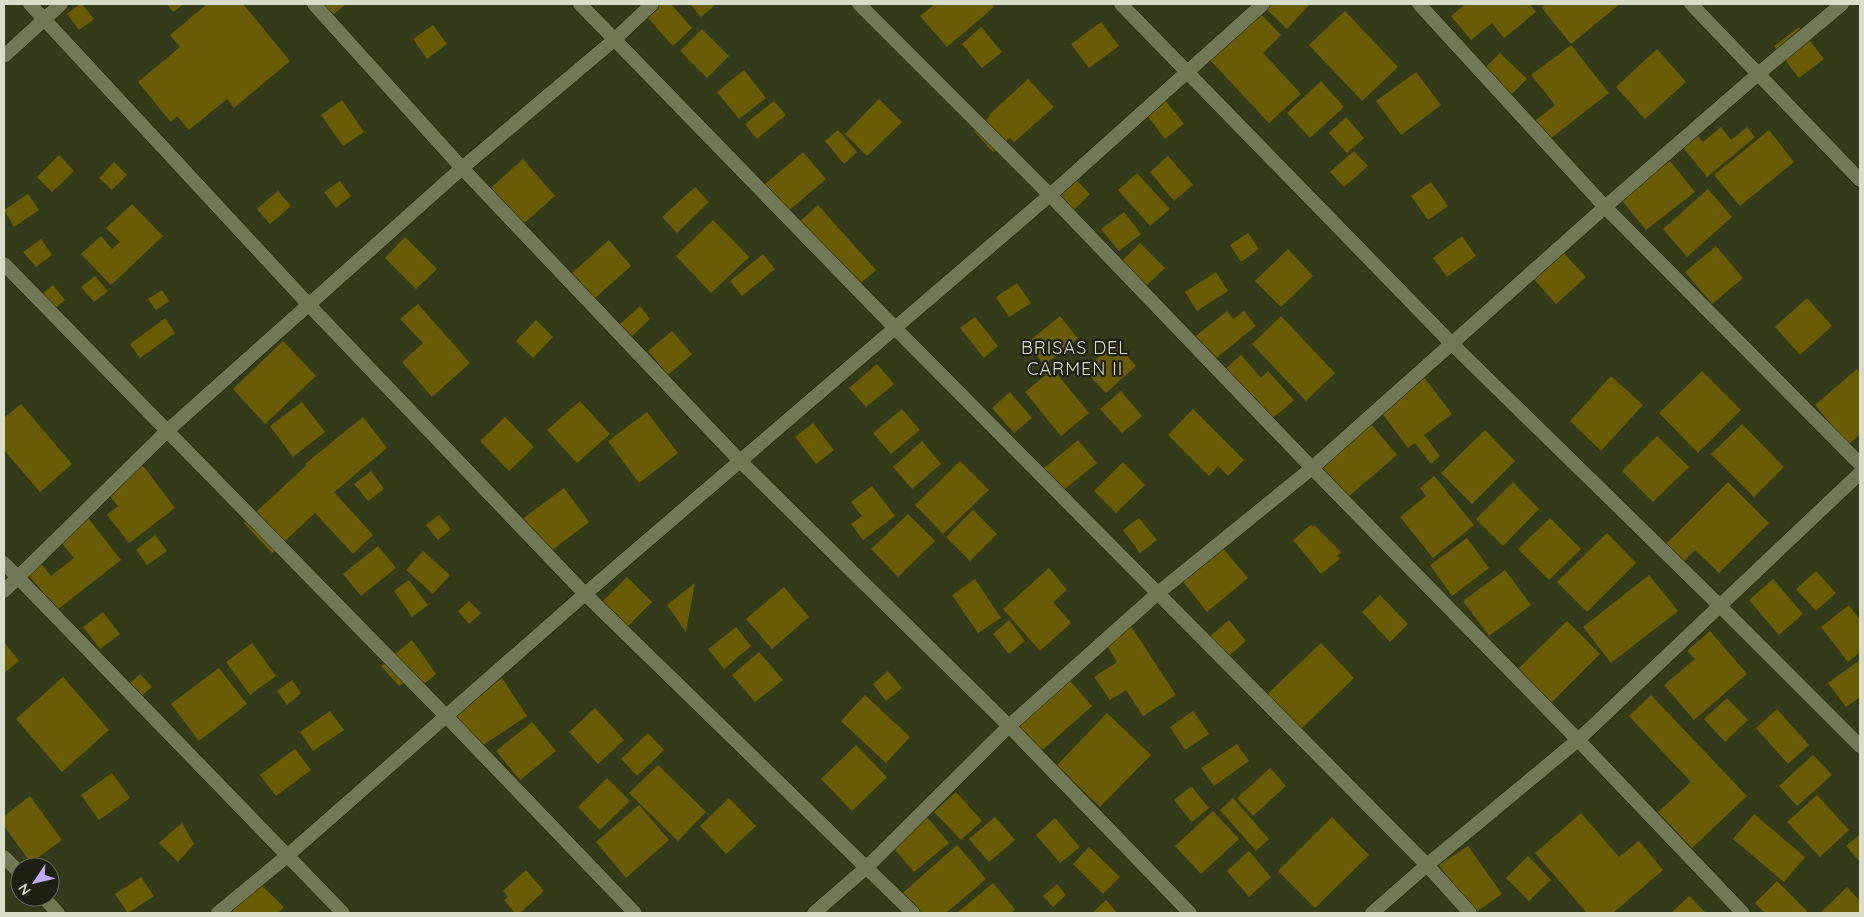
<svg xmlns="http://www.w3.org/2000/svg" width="1864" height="917" viewBox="0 0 1864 917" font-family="Quicksand,sans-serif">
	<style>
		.building { fill: #6a5c05 }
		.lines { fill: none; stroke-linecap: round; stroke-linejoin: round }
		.minor-casing { stroke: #1c2102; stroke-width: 15 }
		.minor { stroke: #707856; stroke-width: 14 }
		.labels { text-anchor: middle; stroke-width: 4.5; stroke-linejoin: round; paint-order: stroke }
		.neighbourhood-label { font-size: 18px; letter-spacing: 1px; fill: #d8ddca; stroke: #1d2012 }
	</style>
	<rect width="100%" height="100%" fill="#343b1b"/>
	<!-- building -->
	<path class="building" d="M80,4H82L94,19L79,30L67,14Z
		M167,4H184L173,12Z
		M207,4H243L290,61L234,108L227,99L189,130L177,116L171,122L138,82L180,47L170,35Z
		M318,4H346L330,17Z
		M660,4H671L692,28L673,46L646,16Z
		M690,4H716L701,17Z
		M935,4H992L994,7L947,47L920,16Z
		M1261,4H1310L1287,29Z
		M1465,4H1530L1536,12L1504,38L1492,23L1471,40L1451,16Z
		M1545,4H1620L1571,44L1541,7Z
		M1345,11L1398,67L1362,101L1309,45Z
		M1259,12L1281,35L1263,53L1301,94L1269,123L1209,59Z
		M1101,22L1119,46L1089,68L1071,44Z
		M433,25L447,44L427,59L413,39Z
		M981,27L1002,52L982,68L962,44Z
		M1799,27L1824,59L1799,78L1774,46Z
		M702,29L729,56L707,78L680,51Z
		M1571,45L1609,93L1546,142L1532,123L1555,105L1531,75Z
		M1657,49L1686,82L1645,119L1616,87Z
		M1500,53L1527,79L1505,101L1478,75Z
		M744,70L766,98L739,119L717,92Z
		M1416,72L1441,105L1401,135L1376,101Z
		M1028,79L1054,107L1014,142L1010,138L993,152L974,131L990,116L989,115Z
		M1321,81L1344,107L1310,138L1287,113Z
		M879,99L902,122L867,156L845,134Z
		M342,100L364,132L343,146L321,115Z
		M1165,100L1184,124L1165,139L1146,114Z
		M774,101L786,115L757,139L745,124Z
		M1346,117L1364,138L1347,153L1329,133Z
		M1721,127L1731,140L1747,127L1755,137L1707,177L1680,144L1694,131L1703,142Z
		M838,130L857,152L844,164L825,141Z
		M1769,130L1794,162L1740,206L1714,175Z
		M1354,151L1368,166L1344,187L1330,172Z
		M803,152L826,179L780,218L757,191Z
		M59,155L74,171L52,192L37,177Z
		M1168,156L1193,185L1174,201L1150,172Z
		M523,159L555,196L514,232L482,196Z
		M1670,161L1695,192L1646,230L1621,199Z
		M114,162L127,175L112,190L99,178Z
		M1137,173L1170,209L1150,226L1118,190Z
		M1074,178L1090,194L1074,210L1058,194Z
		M340,181L351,196L336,208L324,192Z
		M1431,182L1448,206L1428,220L1411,196Z
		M695,187L709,202L677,233L662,217Z
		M1708,189L1732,217L1687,257L1663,229Z
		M278,191L291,206L270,224L257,209Z
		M28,194L39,210L14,227L4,210Z
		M132,204L163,236L111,285L81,254L101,236L112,249L120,242L106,228Z
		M818,205L876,270L855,288L798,223Z
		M1124,212L1141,234L1119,251L1101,229Z
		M713,220L749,257L711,293L676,256Z
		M1248,233L1259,249L1241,262L1230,245Z
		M1462,236L1476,256L1447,277L1433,258Z
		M405,237L437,269L416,289L385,258Z
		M41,239L52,255L36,267L23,252Z
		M609,240L631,266L585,307L562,282Z
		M1140,243L1165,268L1143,289L1119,264Z
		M1716,246L1743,278L1712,304L1685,272Z
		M1288,249L1313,276L1281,307L1255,281Z
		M1560,249L1586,277L1556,304L1531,276Z
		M763,254L775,269L742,296L730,281Z
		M1216,272L1228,291L1197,311L1185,292Z
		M95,276L108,291L94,302L81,287Z
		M1017,283L1031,303L1009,317L996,297Z
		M53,285L65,300L49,313L37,298Z
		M162,290L169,301L156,310L148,299Z
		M1807,298L1832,326L1800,355L1775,327Z
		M418,304L470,363L432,397L402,362L423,343L400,319Z
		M640,306L650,319L630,338L619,325Z
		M1227,311L1233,319L1244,311L1256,326L1210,363L1192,339Z
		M1060,316L1078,339L1044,365L1027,343Z
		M1281,316L1335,373L1306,401L1252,344Z
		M975,317L998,346L984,358L960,328Z
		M165,318L175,333L140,358L130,344Z
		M536,320L553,337L533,358L516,341Z
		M672,331L692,354L668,375L648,351Z
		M283,341L316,376L265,424L233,389Z
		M1115,342L1136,366L1106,393L1084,370Z
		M1241,355L1261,378L1268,371L1294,400L1267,423L1222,372Z
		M877,364L894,384L866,407L849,388Z
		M1053,369L1089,413L1061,436L1025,392Z
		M1857,369L1860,373V434L1848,445L1815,405Z
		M1702,371L1741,410L1698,453L1659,413Z
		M1420,372L1452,414L1424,435L1440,456L1431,464L1415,443L1408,448L1376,405Z
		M1611,376L1643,405L1601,451L1570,421Z
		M1121,391L1142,416L1122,433L1100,409Z
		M1010,392L1032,418L1014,433L992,408Z
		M580,401L610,434L577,463L547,430Z
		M302,402L325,432L293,457L270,426Z
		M21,404L72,464L40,492L4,450V418Z
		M902,409L920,430L891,454L873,433Z
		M1193,409L1244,460L1228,476L1218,466L1209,476L1168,435Z
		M647,412L678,453L639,483L608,441Z
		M363,417L387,448L334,492L373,535L353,554L315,513L272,553L244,523L307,465L305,464Z
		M505,417L534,447L509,471L480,441Z
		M1366,418L1397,455L1340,504L1309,467Z
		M813,423L834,450L816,464L795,437Z
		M1742,424L1784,467L1754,497L1711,454Z
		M1485,430L1515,461L1472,504L1441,473Z
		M1657,436L1689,467L1653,502L1622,471Z
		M1078,440L1097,463L1055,497L1037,474Z
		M922,441L941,464L912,489L893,467Z
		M960,461L989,490L943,534L915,505Z
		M1123,462L1145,485L1116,513L1094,491Z
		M141,463L175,508L129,543L107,515L118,506L106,491Z
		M371,471L384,489L368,501L354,484Z
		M1434,476L1474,525L1433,558L1400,517L1426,496L1420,488Z
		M1513,482L1539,509L1503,546L1476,519Z
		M1728,482L1769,523L1719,573L1695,550L1684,561L1666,544Z
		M872,486L895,516L863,540L851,524L862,516L851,502Z
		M564,488L589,522L547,554L521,520Z
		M973,510L997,534L970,561L946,537Z
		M908,514L935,541L898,577L871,549Z
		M439,515L451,529L438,540L426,525Z
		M88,518L121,560L57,610L26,572L39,561L51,576L74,558L60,541Z
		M1139,518L1157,540L1140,553L1123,530Z
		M1550,518L1581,549L1549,580L1518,549Z
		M1311,525L1313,527L1314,525L1341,552L1337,556L1340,559L1321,574L1293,540Z
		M1607,533L1636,563L1587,612L1557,582Z
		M155,535L167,551L147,565L136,550Z
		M1467,538L1489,568L1452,596L1430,565Z
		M378,546L396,568L361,596L343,574Z
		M1221,546L1248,578L1207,612L1181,579Z
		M423,551L450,575L433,594L406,570Z
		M1049,568L1067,590L1053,602L1071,623L1040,651L1003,609Z
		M1505,570L1531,605L1489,636L1463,601Z
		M1816,571L1836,593L1816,611L1796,589Z
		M1649,575L1678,611L1611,663L1583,627Z
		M627,577L652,602L627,627L602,602Z
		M975,579L1001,618L978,633L952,595Z
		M1773,579L1803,614L1779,635L1749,600Z
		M409,580L428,605L412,617L394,591Z
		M695,583L686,632L667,605Z
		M784,587L809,617L772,649L746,619Z
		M1380,595L1408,624L1390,642L1362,612Z
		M469,601L481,613L469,624L458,611Z
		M1849,605L1860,620V652L1848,662L1821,627Z
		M103,612L120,634L100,649L83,627Z
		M1009,620L1025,641L1009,654L993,634Z
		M1229,620L1246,641L1224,660L1206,640Z
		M1567,621L1600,654L1549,705L1516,671Z
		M1129,623L1176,695L1143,716L1126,690L1110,700L1094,677L1117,662L1103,639Z
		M736,627L751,646L724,669L708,649Z
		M1710,631L1747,674L1694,720L1664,685L1695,659L1687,651Z
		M412,640L436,674L418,689L409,679L399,686L381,666Z
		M4,642L19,661L4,673Z
		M252,643L276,676L250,695L226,662Z
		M1321,643L1354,678L1293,737L1260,701Z
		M759,652L783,680L755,702L732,675Z
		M1860,660V697L1846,707L1828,683Z
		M219,668L247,704L199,741L171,704Z
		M888,671L902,688L886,701L873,684Z
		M140,674L152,687L139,698L127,686Z
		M63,677L109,730L62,772L16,719Z
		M1067,677L1092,706L1038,754L1013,725Z
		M502,678L527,716L471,753L446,715Z
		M292,680L301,693L287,705L277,691Z
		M865,695L910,737L886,763L841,721Z
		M1651,695L1747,796L1692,848L1658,812L1691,782L1629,716Z
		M1727,698L1748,720L1725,742L1704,719Z
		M595,708L624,740L598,764L569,732Z
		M1777,709L1809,745L1788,764L1756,728Z
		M330,711L344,730L313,751L300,732Z
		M1193,711L1209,734L1185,750L1170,727Z
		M1107,713L1151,755L1100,807L1057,765Z
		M532,722L556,751L520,780L496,751Z
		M648,733L664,750L637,776L621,759Z
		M1237,744L1249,761L1214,786L1201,768Z
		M856,745L887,777L852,811L821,779Z
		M295,749L311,770L276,796L260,775Z
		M1813,755L1832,775L1797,806L1779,786Z
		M658,765L706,812L678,841L629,793Z
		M1270,768L1286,786L1253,816L1237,798Z
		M112,773L130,798L99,820L81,795Z
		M607,778L630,801L600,830L578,807Z
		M1191,786L1209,808L1192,822L1174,800Z
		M956,792L982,821L961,840L934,812Z
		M1817,795L1849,830L1820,857L1787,822Z
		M30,796L62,840L31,863L4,826V816Z
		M729,798L756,826L726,854L700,826Z
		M1233,798L1269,839L1256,851L1220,810Z
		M639,805L669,840L626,878L596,842Z
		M921,810L949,843L914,872L886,839Z
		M1213,811L1239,839L1201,874L1175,846Z
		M1581,813L1619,857L1639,841L1663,870L1613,913H1587L1535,853Z
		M1754,814L1805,857L1784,882L1733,839Z
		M995,817L1015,840L989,862L969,839Z
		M1332,817L1369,855L1315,908L1278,871Z
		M1055,818L1080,847L1060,863L1036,835Z
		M182,823L194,844L178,862L159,843Z
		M1860,834V862L1846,846Z
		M957,845L986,879L946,913H910L897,898Z
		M1468,846L1502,894L1475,913H1473L1439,865Z
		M1089,847L1120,877L1103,894L1073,864Z
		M1249,851L1271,877L1249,897L1227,871Z
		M1528,856L1551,880L1529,901L1506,878Z
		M526,870L544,891L520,913H515L504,900L508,897L503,891Z
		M141,877L154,896L128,913L115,894Z
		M256,880L284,907L278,913H234L229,907Z
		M1777,881L1807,911L1806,913H1765L1755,903Z
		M993,883L1015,909L1011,913H957Z
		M1057,884L1066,895L1053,907L1043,896Z
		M1847,887L1860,901V913H1820Z
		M1689,896L1706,913H1671Z
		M1106,900L1117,913H1092Z"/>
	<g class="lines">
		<!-- minor casing -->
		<g class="minor-casing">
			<path id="minor" d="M30,4L309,305L585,594L913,913
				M314,4L462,168L740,461L1009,726L1190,913
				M580,4L895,328L1427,865L1470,913
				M859,4L1050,195L1312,468L1578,740L1743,913
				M1121,4L1452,344L1719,605L1860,746
				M1419,4L1605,207L1860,464
				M1691,4L1860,180
				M4,56L61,4
				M4,264L447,717L635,913
				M4,563L343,913
				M4,591L167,431L462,168L614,40L652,4
				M4,857L20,873
				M43,897L58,913
				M218,913L287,856L585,594L1050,195L1263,4
				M814,913L867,867L1009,726L1158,593L1312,468L1605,207L1758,74L1842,4
				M1372,913L1427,865L1578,740L1860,473"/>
		</g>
		<!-- minor -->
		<use href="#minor" class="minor"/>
	</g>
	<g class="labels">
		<!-- neighbourhood labels -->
		<g class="neighbourhood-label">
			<text x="1075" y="354">BRISAS DEL<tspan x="1075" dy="21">CARMEN II</tspan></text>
		</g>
	</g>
	<!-- border -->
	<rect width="1864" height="917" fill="none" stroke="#d8ddca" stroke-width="10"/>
	<!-- north arrow -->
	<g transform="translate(35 882) rotate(235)"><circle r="24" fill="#1d2012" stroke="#686c5c"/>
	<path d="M0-4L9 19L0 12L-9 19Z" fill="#c1a8f3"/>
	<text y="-8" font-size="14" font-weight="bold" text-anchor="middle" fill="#d8ddca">N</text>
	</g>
</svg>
